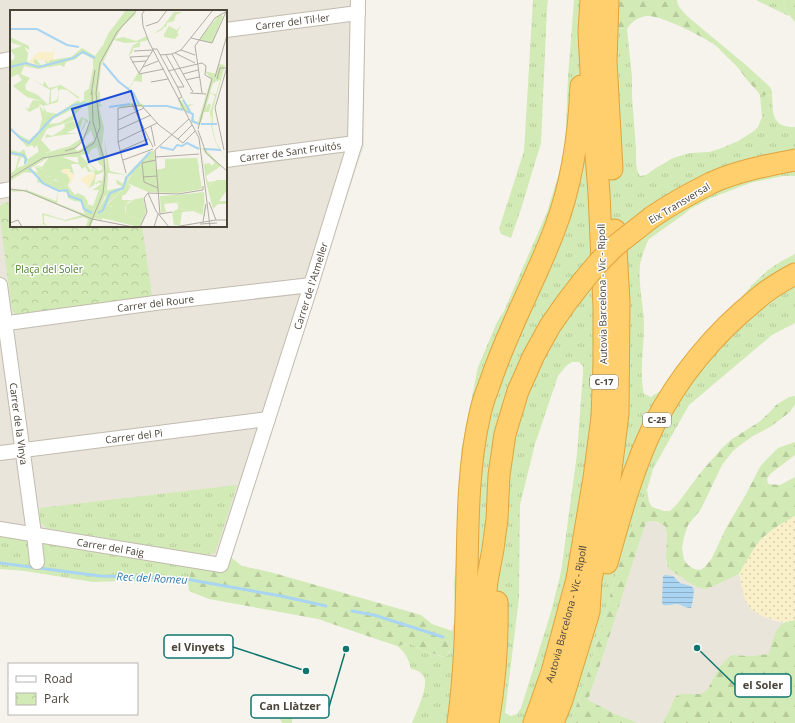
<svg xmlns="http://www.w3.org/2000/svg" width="795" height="723" viewBox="0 0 795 723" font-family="'Open Sans',sans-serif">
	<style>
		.residential { fill: #eae5da; fill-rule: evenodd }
		.grass { fill: url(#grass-tufts); fill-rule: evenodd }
		.forest { fill: url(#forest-firs) }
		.sand { fill: url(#sand-dots) }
		.park { fill: url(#park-crowns) }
		.water { fill: url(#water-rules) }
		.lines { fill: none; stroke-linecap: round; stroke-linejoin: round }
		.stream { stroke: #a9d4f2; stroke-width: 3 }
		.minor-casing { stroke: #c2bbae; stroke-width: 16 }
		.highway-casing { stroke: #e0a43c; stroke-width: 23 }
		.minor { stroke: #fff; stroke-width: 14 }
		.highway { stroke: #ffcf6e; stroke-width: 21 }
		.highway-bridge-casing { stroke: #e0a43c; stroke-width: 23; stroke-linecap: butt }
		.highway-bridge { stroke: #ffcf6e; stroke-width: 21 }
		.labels { text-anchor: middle; stroke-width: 3; stroke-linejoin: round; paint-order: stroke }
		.shield { fill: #fff; stroke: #817c74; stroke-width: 1 }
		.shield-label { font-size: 9px; font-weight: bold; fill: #4b4439 }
		.street-label { font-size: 10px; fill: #4b4439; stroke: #fff }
		.park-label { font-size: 10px; fill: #4a7f2a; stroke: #fff }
		.water-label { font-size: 11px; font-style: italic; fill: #2e7ab2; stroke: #fff }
		.inset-river { fill: none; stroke: #a9d4f2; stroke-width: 2 }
		.inset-road { fill: none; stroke: #b2ada4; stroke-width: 1 }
		.view { fill: #1d4ed8; fill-opacity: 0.15; stroke: #1d4ed8; stroke-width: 2 }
		.inset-edge { fill: none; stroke: #4b4439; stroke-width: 2 }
		.leader { fill: none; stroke: #0f766e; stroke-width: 1.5 }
		.callout-dot { fill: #0f766e; stroke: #fff; stroke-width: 1.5 }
		.callout { fill: #fff; stroke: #0f766e; stroke-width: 1.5 }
		.callout-label { font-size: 11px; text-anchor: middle; font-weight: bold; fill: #4b4439 }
	</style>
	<defs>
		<pattern id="grass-tufts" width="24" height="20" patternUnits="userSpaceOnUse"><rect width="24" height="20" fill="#d2eab5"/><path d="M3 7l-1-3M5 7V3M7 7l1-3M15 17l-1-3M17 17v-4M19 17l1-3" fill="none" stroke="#b6ca9c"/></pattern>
		<pattern id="forest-firs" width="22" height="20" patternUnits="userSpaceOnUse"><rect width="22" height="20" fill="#d2eab5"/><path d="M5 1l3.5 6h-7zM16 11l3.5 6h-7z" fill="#b6ca9c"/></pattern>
		<pattern id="sand-dots" width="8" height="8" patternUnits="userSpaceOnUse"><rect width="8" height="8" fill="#f9efc9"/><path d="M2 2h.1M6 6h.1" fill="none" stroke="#d7cead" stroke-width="1.8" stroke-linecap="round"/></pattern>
		<pattern id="park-crowns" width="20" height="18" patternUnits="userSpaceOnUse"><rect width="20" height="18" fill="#d2eab5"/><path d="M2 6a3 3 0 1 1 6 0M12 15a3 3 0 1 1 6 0" fill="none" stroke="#b6ca9c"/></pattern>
		<pattern id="water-rules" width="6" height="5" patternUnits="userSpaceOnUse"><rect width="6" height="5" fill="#a9d4f2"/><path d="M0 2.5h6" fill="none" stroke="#8caec5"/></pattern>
	</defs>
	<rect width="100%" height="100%" fill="#f6f3ec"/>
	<!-- residential -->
	<path class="residential" d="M0,0H365L364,145L223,571L0,534ZM11,11H226V226H11Z
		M653,521L662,524L665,526L666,529L667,540L666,565L675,573L693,585L706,589L712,587L739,574L745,598L759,614L772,620L784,623L779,628L771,645L770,654L750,656L733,655L725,661L719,667L710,685L706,691L700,694L676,696L674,699L668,713L662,723H638L615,714L588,701L603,656L644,528L647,522Z"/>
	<!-- grass -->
	<path class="grass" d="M533,0H548L547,8L541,143L521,209L511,238L501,234L499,229L524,151Z
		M574,0H618V18L616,28L627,29L632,77V97L636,148V162L637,170L640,176L646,175L656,168L673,158L690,153L709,152L722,148L738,141L754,131L758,127L762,117L760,95H767L772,96C773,107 771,123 785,126C788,127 792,127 795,127V176H783L750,183L711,198L690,209L683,215L649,239C645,246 642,256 640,265C638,286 644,306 644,326C644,347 639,375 644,394L651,397L663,389L753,284L768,270L780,262L795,254V323L772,335L689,405L653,469L647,490L622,554L587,676L570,723H412C416,713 429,686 424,677C421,672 417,670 411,669C409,659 405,652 397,646L410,643L424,651L444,657L449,654L451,647L452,631L455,617L454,584L460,510L461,451L478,367L497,322L504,311L547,212L565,153L568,77ZM572,362H579L583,366V372L577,454L561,572L551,612L521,708L517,714L511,716L505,713L519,598L520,505L535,444L558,376L566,366Z
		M756,0H783L786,11L789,16Z
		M237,485L215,553L205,555L46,528L40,522V508Z
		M0,534L191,566L190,577L188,583L121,581L93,582L25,571L0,569Z
		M275,709L293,711L292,723H282L278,714Z"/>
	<!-- forest -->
	<path class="forest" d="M618,0H677C677,7 683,11 687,16L747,66L770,87L772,91V96L767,95H760C757,90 752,86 748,81C745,77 742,73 739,69C735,64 730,60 726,56C722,52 719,48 715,45C704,37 659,14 647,16C638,17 631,22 627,29L616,28L618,18Z
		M783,0H795V22L786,11Z
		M795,396V404L790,412L770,427L753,436L743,443L733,451L722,465L701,509L688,525L684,537L682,548L684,560L688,565L694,569L700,570L705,567L712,558L726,528L745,496L760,467L764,462L778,448L795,442V455L770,474L767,479L768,484L780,485L795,477V516L775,528L761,539L754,549L739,574L712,587L706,589L697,587L691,584L668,568C663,555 670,540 665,526C659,522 654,520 647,522L644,528L603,656L588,700L615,714L638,723H570L587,676L622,554L647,490L649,502L652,507L664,511H670L678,503L701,472L723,447L732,439L759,422L772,410L776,405L789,397Z
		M228,555L242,566L270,572L421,615L432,624L452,631C452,640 453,651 445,657L424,651L410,643L397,646L344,628L318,619L209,599L189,591L188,583L190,577L191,566Z
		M795,620V723H662L668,713L674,699L676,696L682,694H700L706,691L710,685L719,667L730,656L733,655L750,656L769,654C771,645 775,629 782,624C786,621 791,621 795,620Z"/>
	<!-- sand -->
	<path class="sand" d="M795,516V620C785,623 777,622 768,618C762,616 756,613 751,609C743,600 742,585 739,574C747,561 754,545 766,535C775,527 785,522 795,516Z"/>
	<!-- park -->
	<path class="park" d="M11,202V226H142L152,295L149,298L16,315L12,310L0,218V206L4,203Z"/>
	<!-- water -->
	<path class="water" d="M665,575L673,576L680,583L691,586L694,589L693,600L691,608C686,608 682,605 677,604C672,604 668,606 663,605L662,602L663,576Z"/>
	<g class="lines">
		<!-- stream -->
		<path class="stream" d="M0,563L100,576L180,578L281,596L326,606
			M352,611L374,615L443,637"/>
		<!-- minor casing -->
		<g class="minor-casing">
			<g id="minor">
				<path id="s1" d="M226,30L358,13"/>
				<path d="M0,61L11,59"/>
				<path id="s2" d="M226,160L355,143"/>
				<path d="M0,191L11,189"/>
				<path id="s3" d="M0,285L34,534L37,562"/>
				<path id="s4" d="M0,324L155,303L311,285"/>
				<path id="s5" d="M0,453L268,419"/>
				<path id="s6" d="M0,529L221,565L311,285L355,143L358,0"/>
			</g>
		</g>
		<!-- highway casing -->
		<g class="highway-casing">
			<g id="highway">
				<path d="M608,0L606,61L612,169"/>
				<path d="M652,217C671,204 691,193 711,183C737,171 768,165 795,160"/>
				<path d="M607,563C620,516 633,468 654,425C678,377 715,333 757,299C768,289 782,281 795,274"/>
				<path d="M458,723C465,673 466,622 467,572C468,519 468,466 480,414C482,403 487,391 491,380C508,329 535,281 554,231C572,185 579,135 581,86"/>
				<path d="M471,723L477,682L487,581L493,549L497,519L499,475L505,434L518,391L534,355L550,326L566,303L583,281"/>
				<path d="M488,723C495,683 498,642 497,602"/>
				<path id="s7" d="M534,723L552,672L577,579L594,478L602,417L604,362V307L599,193L594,130L589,32L591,0"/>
				<path d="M553,723L562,700L589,612L591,580L608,495L618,414L619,302L615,230"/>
			</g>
		</g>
		<!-- minor -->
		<use href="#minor" class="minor"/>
		<!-- highway -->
		<use href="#highway" class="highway"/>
		<!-- highway-bridge casing -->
		<g class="highway-bridge-casing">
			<path id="highway-bridge" d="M583,281L598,263L615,246L652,217"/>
		</g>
		<!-- highway-bridge -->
		<use href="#highway-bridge" class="highway-bridge"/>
	</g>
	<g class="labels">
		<!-- shield labels -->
		<g class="shield">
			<rect x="590" y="375" width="28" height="14" rx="3"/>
			<rect x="643" y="413" width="28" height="14" rx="3"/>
		</g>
		<g class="shield-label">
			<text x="604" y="385">C-17</text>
			<text x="657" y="423">C-25</text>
		</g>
		<!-- street labels -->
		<g class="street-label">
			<text dy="4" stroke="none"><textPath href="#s1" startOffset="67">Carrer del Til·ler</textPath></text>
			<text dy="4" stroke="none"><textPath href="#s2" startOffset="65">Carrer de Sant Fruitós</textPath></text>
			<text transform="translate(679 203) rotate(-31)" y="4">Eix Transversal</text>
			<text dy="4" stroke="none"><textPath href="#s6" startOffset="517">Carrer de l'Atmeller</textPath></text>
			<text transform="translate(602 294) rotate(-91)" y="4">Autovia Barcelona - Vic - Ripoll</text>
			<text dy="4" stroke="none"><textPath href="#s4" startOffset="157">Carrer del Roure</textPath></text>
			<text dy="4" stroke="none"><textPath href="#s3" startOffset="140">Carrer de la Vinya</textPath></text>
			<text dy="4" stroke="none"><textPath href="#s5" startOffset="135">Carrer del Pi</textPath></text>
			<text dy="4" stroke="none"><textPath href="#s6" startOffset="112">Carrer del Faig</textPath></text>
			<text dy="4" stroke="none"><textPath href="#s7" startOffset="114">Autovia Barcelona - Vic - Ripoll</textPath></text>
		</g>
		<!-- park labels -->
		<g class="park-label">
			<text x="49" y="273">Plaça del Soler</text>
		</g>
		<!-- water labels -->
		<g class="water-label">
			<text transform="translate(152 578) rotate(3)" y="4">Rec del Romeu</text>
		</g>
	</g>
	<!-- overview -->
	<g transform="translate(10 10)">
		<rect width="217" height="217" fill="#f6f3ec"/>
		<path d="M116,0H123L126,4L113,16L105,29L113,27L126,31L137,26L138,30L130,32V37L123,38V41L118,47L123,35L129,32L115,33L104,30L91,56L88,81L90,82V94L93,96L89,97L94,118L92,136L97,160L94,128L100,161L117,165L98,163L97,182L80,217H76L78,209L73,207L56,211L34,205V212L37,217L33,214L28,217L33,213L32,203L55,210L72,205L13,181L3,182L0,179L16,180L17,178V180L46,191L48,181L47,193L75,204L83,199L78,197L77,194L83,196L89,180H83L91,174L89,172L87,174H84L90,170L92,171L94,162L87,137L81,140L79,144L70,145L79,154L72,159L68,153V147H39L0,171V164L5,160L9,146H11L7,158L17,154L18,149L31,140L36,143L60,136L73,127L79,115V78L83,58L98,24ZM81,120L84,130L68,141L65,139ZM217,48L203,98L201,110L202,114V102L204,97L217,53L203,101V114H207L202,115L206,132L217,150L210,140L195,139L211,156L196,166L198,172L206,171L199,175L196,172L192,144L194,154L200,153L201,156L205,153L191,138L209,139L205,131L201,115L182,113L183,106L179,102L158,97H110V96L127,92L124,84L113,74L119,78L128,63L132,64V72L124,71L119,79L125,83L128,92L134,95L157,96L171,98L168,90L170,89L178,100L172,88L173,87L177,95L184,94L178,97L184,105V111L188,112L201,69L195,61L206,64L209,54L215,55ZM210,70L206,84H203L200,82L203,73ZM200,83L205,86L200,102L201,113H191L194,102H199L201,95L199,93L196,98ZM20,68L33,75L34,71L39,78L51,75L69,87V89L57,80L50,79L49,82L47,77L41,80V93L39,94L40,80ZM23,90L31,91L30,96L34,103L33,97L37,102L32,109L29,93L24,97L20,95ZM63,111L66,115L64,117L45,126L35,128L36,124L42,126L52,120L55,117L54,114ZM25,157L33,159L38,171H33ZM43,161L47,163L52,161L57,164L60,170L56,179H50L39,172L49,171L39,166ZM117,175L121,176L116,184L112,186V190H123L104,197L97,195ZM181,184L194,189L193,204L184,199L169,200L175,199L170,198L171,192L154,194L156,202L151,203L150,186Z" fill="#d2eab5" fill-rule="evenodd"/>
		<path d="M164,2H172L166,5L164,11L157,13L156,18L155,16L152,20L143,24L152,18ZM171,15L167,23L169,24L165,29L154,27V24L159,16L167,20ZM0,27L19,36V40L14,37L18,43L17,53L27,56L23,52L25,48L31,55L36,54L35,49L38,53L40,50L61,47L72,38L85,46L92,36V38L83,58V49L72,43L66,49L56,52L54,57L50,55L28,59L14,56L11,64L20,68L15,75L16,80L28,85L37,94L47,90L49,82L48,92L33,96L29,93V97L19,102L15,97L19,99L20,95L24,97L28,93L32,91L17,87L3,76L12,70L8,64L0,68V48L3,51L5,46L0,40L12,36L2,33ZM80,78L78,113L76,112L74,118L70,123L75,111L73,108L70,119L67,120L69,116L57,123H69L45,126L64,117L72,107L78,110V96H73L63,107L64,110L37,119L31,130L41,141L35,143L31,140L29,143L27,135L24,138L22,135L17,137L4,122L19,130L29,121L32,109L37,102L47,104L68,90L70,92L74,90V82ZM61,100L63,105L49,113L39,114L43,109ZM14,139L18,150L14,155V148L0,144V140L10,142ZM142,140L119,167L117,173L121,176L117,175L97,194L102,198L91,202L92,210L83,208L96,187L95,181L113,177L107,174L106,169L113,174L115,167L125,156ZM54,144H65L50,146L70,154H61L64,164L54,159L46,164L43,161L39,167H46L44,170L49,171L39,172L51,179L58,176L65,185L68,183L74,186L78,192L77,196L83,199L80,206L74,203L72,192L64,191L58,188L57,183L27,172L28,168L23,163L11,162L34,149L24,155L32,157L39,147ZM23,155L33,159L38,171H33L29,163L22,160L20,156ZM78,144L86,148L91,146L94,162L86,165L84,175L79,178L85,164L83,161L78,162L75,156H78L80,160L86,161L75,149L88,161L92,160V156L89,154L87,149ZM207,170H217V180L209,191H217V194H208L203,199L196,172L200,175ZM194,182L195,206L183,201L172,202L170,215H164L162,202L168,199V194L165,193L172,192L170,198L175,199L169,200L184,199L194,205V195L183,191L184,198L177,190L181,189L179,185H168ZM133,188L136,201L133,210L116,205V195L125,189Z" fill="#d2eab5" fill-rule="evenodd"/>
		<path d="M45,35L43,49H48L40,50L38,53L35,49V54L34,50L30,51L25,48L23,52L28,56L17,53L28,42H43ZM53,159H60V163L65,165L59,177L60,170L57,164L52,163ZM82,163L85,164L84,169L78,177L70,169Z" fill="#f9efc9"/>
		<path d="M210,4L213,6L202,33L189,30ZM140,141H144L146,160L155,158V149L187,148L192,179L168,183L138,182L117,173L125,157ZM118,192L115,197L116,205L133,210L129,217L84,206L107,194Z" fill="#d2eab5"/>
		<path d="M187,148L189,157H165L163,149ZM163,157L167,183L149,182L147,160ZM167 176a6 6 0 1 1 12 0a6 6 0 1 1-12 0Z" fill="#d2eab5"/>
		<path class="inset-river" d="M0,19H27L57,35L69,37M93,53L108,71L123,83L129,94M0,57L16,53L29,57L63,48L73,42L85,48M173,90L180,101M133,96H157L173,100M99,97L120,94M176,101L183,104L182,111L189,114M191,114H207M0,118L11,129L19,133L42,108L64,95L77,93M150,137L163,140L167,135L172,136L177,133L189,139M194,139L211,140M0,143L13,145L16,149L15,154M19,158L34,174L49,181L57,180L59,186L71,190L74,199L82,203M118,166L140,142M88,203L93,200L100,183L113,178L117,166"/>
		<path class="inset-road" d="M135,0L132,4L133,16L139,32L189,128L200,217M136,16L148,12L157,0M181,28L202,33L216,2M142,39H147L167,76L172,87L168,89M171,40L185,45M124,41L143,40M165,43L185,53M162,44L183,82M150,45L162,44L171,40L203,0M156,45L174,77H167M122,52L136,51M133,57L148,51M158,61L192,53L196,56L195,65L202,69M129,63L120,47L139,46M129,63L143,40M129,64L154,59M173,64L188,60M205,67L217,25M207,69L210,58H217M176,70L189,67M141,72L158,69M180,83L196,84M192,83L185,36L205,8L217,1M81,85L85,60M122,94L143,137M108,110L134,98M141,116L145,136M188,119L202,69M108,120L141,105M188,120L196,143L217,161M168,129L182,115M108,132L147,113M145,140L150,205M145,140L179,109M214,140L205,98L217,57M55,141L65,138L73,131L80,111M110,141L138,129M146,147L189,144M113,150L143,139M146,150L132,153L134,172L148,178M116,163L108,132V98L131,95L149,115L173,133L185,121M133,167L147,166M0,168L33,148L70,142L84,133L90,117L86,83L90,53L107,22L127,0M0,179L16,181L82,209L123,217M138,183L168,184L193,180V176M138,183L146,201L159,217M199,192L206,210H217M150,204L162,202M193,212L196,194M0,213L8,210L12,217M190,214L207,213M79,217L93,183L95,165L94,149L83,112L82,81M130,217L137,202L134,188L138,183M144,217L148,204M164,217L206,210"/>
		<path class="view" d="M121,81L137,134L79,152L62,99Z"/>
		<rect width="217" height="217" class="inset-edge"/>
	</g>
	<!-- callouts -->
	<path class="leader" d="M306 671L233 647M697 648L735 685M346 649L329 707"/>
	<g class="callout-dot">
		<circle cx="306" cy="671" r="4"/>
		<circle cx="697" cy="648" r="4"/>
		<circle cx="346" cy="649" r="4"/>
	</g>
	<g class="callout">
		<rect x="164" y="635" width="69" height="23" rx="4"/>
		<rect x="735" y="674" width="56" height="23" rx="4"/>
		<rect x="251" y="695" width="78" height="23" rx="4"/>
	</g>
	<g class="callout-label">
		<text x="198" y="651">el Vinyets</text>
		<text x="763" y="689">el Soler</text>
		<text x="290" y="710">Can Llàtzer</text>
	</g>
	<!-- legend -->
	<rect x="8" y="663" width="130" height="52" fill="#ffffff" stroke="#b7b4b0"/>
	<rect x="16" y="676" width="20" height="6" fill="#ffffff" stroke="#b7b4b0"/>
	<text x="44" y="683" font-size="12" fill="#4b4439">Road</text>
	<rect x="16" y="693" width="20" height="12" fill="url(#park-crowns)" stroke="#b7b4b0"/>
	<text x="44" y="703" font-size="12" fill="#4b4439">Park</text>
</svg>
